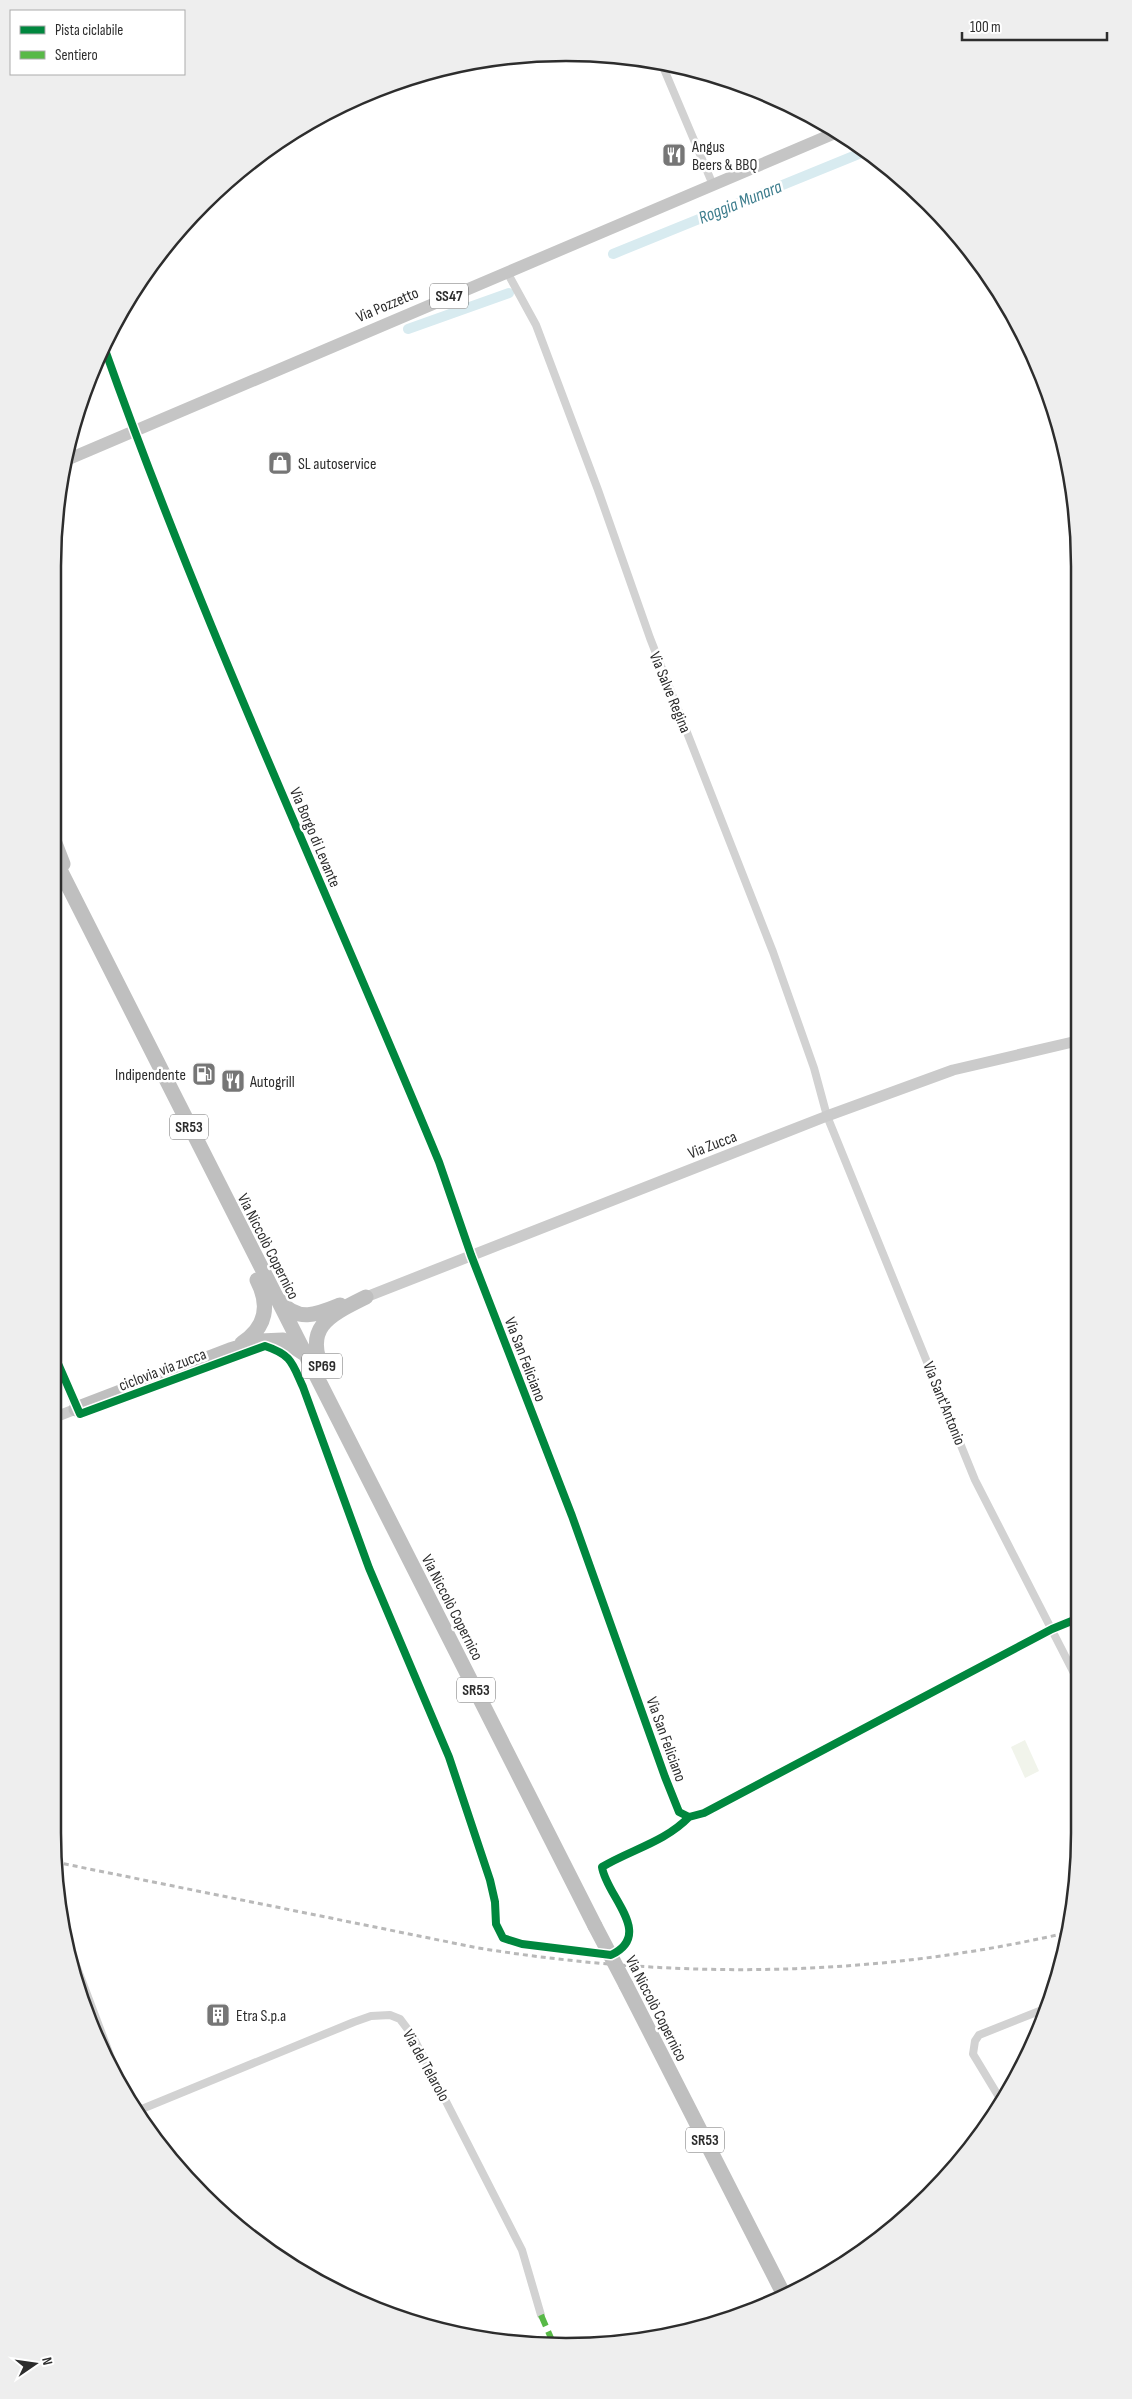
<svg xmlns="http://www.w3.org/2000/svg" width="1132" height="2399" viewBox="0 0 1132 2399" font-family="'Sofia Sans Condensed',sans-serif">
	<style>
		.green { fill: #f1f4eb }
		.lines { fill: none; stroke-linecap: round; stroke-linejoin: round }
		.canal { stroke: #d8ebf0; stroke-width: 10 }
		.street { stroke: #d2d2d2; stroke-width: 8 }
		.secondary { stroke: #cbcbcb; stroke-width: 11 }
		.primary { stroke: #c5c5c5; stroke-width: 12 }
		.highway { stroke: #bfbfbf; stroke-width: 15 }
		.rail { stroke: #b9b9b9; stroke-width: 3; stroke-dasharray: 5 4; stroke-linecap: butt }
		.highway-bridge { stroke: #bfbfbf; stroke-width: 15 }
		.quiet { stroke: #58b947; stroke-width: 6; stroke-dasharray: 12 6; stroke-linecap: butt }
		.cycleway-casing { stroke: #fff; stroke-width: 11 }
		.cycleway { stroke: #00873e; stroke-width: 8 }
		.labels { text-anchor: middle; stroke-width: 5; stroke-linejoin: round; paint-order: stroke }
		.shield { fill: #fff; stroke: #6c6c6c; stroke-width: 1 }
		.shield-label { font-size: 15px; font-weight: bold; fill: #2d2d2d }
		.poi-label { font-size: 16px; fill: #2d2d2d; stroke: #fff; text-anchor: start }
		.street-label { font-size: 16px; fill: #2d2d2d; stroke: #fff }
		.water-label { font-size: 18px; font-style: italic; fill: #3d7d8d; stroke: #fff }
		.rim { fill: none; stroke: #2d2d2d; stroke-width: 2.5 }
	</style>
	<rect width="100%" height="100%" fill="#fff"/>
	<!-- green -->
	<path class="green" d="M1025,1740L1039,1771L1025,1778L1011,1747Z"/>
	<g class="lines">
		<!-- canal -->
		<path class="canal" d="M613,254L866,151
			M408,329L509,293"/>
		<!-- street -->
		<path class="street" d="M661,62L713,185
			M507,272L536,325L598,490L650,638L773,952L814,1068L827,1116L975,1480L1079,1683
			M104,347C202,624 327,891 439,1162L471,1255L572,1516L665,1777L679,1812L689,1817L704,1813L1052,1629L1079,1618
			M53,1352L76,1409
			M62,1928L125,2095
			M1002,2102L973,2054L975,2041L979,2035L1047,2008
			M137,2111L354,2022L371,2016L390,2015L400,2019L412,2035L522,2250L541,2315"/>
		<!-- secondary -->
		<path class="secondary" d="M366,1297L827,1116L953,1070L1077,1041
			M53,1418L76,1409"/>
		<!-- primary -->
		<path class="primary" d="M64,461L835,133"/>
		<!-- highway -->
		<path class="highway" d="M53,838L63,864
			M53,856L595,1926
			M280,1301C298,1323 318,1314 340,1305
			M242,1343C267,1327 270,1305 257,1280
			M324,1372C302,1327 330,1315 366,1297
			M76,1409L230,1350L260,1341L283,1340L303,1353
			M626,1985L784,2295"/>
		<!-- rail -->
		<path class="rail" d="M55,1862L478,1948C678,1980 873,1978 1070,1932"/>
		<!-- highway-bridge -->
		<path class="highway-bridge" d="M595,1926L626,1985"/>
		<!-- quiet -->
		<path class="quiet" d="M541,2315L554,2345"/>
		<!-- cycleway casing -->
		<g class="cycleway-casing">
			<path id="cycleway" d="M104,347C202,624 327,891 439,1162L471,1255L572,1516L665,1777L679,1812L689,1817L704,1813L1052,1629L1079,1618
				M53,1352L80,1414L265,1346C292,1355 292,1363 303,1387L369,1568L449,1757L490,1880L495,1902L496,1924L503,1938L522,1944L611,1955C655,1934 606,1896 602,1867C630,1850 665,1842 689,1817"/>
		</g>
		<!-- cycleway -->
		<use href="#cycleway" class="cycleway"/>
	</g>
	<!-- icons -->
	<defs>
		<g id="restaurant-square" transform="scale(1.25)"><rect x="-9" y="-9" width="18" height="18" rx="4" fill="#767676" stroke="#fff"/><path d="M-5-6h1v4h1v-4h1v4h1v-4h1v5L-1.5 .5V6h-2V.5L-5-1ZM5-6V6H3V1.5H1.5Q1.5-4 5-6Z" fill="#fff"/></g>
		<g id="shop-square" transform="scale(1.25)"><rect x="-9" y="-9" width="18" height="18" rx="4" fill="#767676" stroke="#fff"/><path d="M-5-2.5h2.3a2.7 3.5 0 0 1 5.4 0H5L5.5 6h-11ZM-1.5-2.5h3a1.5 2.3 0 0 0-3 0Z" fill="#fff"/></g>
		<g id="fuel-square" transform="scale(1.25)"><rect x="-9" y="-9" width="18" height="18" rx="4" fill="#767676" stroke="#fff"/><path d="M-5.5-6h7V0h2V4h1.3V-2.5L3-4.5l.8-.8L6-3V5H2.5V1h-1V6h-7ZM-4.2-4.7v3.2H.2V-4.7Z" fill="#fff"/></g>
		<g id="building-square" transform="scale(1.25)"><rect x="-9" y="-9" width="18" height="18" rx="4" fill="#767676" stroke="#fff"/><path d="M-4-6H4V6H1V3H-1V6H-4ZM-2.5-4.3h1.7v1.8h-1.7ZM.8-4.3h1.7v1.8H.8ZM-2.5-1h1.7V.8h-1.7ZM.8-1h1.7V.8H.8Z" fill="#fff"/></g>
	</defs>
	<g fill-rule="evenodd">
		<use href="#restaurant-square" x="674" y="155"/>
		<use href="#shop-square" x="280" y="463"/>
		<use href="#fuel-square" x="204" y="1074"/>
		<use href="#restaurant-square" x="233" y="1081"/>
		<use href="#building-square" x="218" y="2015"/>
	</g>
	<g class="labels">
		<!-- shield labels -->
		<g class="shield">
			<rect x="430" y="283.5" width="38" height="25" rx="4"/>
			<rect x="170" y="1114.5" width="38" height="25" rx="4"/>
			<rect x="302" y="1353.5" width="40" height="25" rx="4"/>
			<rect x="457" y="1677.5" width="38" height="25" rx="4"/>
			<rect x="686" y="2127.5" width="38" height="25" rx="4"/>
		</g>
		<g class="shield-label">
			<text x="449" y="301">SS47</text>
			<text x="189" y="1132">SR53</text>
			<text x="322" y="1371">SP69</text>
			<text x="476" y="1695">SR53</text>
			<text x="705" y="2145">SR53</text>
		</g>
		<!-- poi labels -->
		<g class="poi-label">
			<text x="692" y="152">Angus<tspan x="692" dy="18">Beers &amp; BBQ</tspan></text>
			<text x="298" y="469">SL autoservice</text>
			<text x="186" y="1080" text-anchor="end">Indipendente</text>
			<text x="250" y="1087">Autogrill</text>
			<text x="236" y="2021">Etra S.p.a</text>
		</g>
		<!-- street labels -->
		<g class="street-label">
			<text transform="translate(387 304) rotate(-23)" y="6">Via Pozzetto</text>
			<text transform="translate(671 692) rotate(68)" y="6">Via Salve Regina</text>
			<text transform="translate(316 837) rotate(67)" y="6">Via Borgo di Levante</text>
			<text transform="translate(712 1144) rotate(-21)" y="6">Via Zucca</text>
			<text transform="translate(269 1246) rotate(63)" y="6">Via Niccolò Copernico</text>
			<text transform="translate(526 1359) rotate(69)" y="6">Via San Feliciano</text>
			<text transform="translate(162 1369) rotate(-21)" y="6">ciclovia via zucca</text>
			<text transform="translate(945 1403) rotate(68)" y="6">Via Sant'Antonio</text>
			<text transform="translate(453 1607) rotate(63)" y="6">Via Niccolò Copernico</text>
			<text transform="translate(667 1739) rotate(70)" y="6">Via San Feliciano</text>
			<text transform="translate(657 2008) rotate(63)" y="6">Via Niccolò Copernico</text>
			<text transform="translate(427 2065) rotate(61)" y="6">Via del Telarolo</text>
		</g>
		<!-- water labels -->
		<g class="water-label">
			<text transform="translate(740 202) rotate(-22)" y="6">Roggia Munara</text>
		</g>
	</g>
	<!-- crop -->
	<path d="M0 0H1132V2399H0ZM566 61H566A505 505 0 0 1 1071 566V1833A505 505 0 0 1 566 2338H566A505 505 0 0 1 61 1833V566A505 505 0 0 1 566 61Z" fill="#eee" fill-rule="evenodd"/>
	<path class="rim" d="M566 61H566A505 505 0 0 1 1071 566V1833A505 505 0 0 1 566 2338H566A505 505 0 0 1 61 1833V566A505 505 0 0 1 566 61Z"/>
	<!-- legend -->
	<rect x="10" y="10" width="175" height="65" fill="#ffffff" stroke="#ababab"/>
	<rect x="20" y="26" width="25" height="8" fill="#00873e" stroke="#ababab"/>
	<text x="55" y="35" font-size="15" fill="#2d2d2d">Pista ciclabile</text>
	<rect x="20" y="51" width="25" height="8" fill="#58b947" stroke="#ababab"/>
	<text x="55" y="60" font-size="15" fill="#2d2d2d">Sentiero</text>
	<!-- north arrow -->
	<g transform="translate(35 2364) rotate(77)" stroke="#ffffff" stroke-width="4" paint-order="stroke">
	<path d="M0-4L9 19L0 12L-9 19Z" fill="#2d2d2d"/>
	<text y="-8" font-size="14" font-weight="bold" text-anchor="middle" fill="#2d2d2d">N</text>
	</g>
	<!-- scale -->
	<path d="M962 32v8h145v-8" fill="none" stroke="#2d2d2d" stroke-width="2.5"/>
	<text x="970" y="32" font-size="15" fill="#2d2d2d" stroke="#ffffff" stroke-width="4" paint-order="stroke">100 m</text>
</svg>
